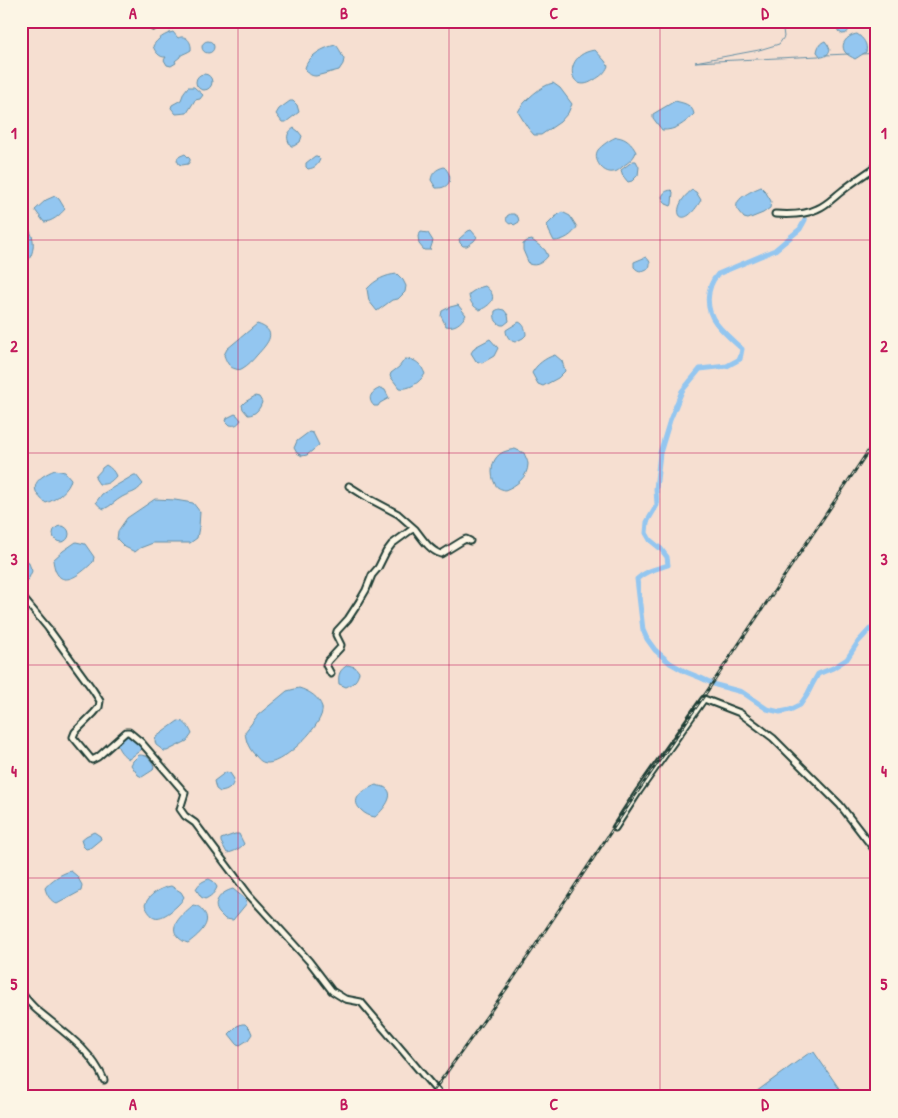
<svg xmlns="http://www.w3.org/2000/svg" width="898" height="1118" viewBox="0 0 898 1118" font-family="'Patrick Hand',sans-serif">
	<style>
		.water { fill: #93c6f0; stroke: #658fa5 }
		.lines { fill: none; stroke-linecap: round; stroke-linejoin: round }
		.stream { stroke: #658fa5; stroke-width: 1 }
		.canal { stroke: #93c6f0; stroke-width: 5 }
		.minor-casing { stroke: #1f3d34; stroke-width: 9 }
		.minor { stroke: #fcf5e5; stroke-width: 5 }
		.rail-casing { stroke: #1f3d34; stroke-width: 3 }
		.rail { stroke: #fcf5e5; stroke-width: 1; stroke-dasharray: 4; stroke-linecap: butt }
		.grid { fill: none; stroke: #c2185b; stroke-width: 1; stroke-opacity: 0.55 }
		.neatline { fill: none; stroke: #c2185b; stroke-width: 2 }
		.grid-label { font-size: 16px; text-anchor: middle; font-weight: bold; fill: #c2185b }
	</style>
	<rect width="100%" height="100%" fill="#f6dfd1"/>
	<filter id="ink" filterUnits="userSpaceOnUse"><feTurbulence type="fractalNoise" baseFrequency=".02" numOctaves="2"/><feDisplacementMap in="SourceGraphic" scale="10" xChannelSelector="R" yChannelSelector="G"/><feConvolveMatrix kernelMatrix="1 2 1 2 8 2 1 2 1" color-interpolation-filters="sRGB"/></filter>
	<g filter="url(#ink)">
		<!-- water -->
		<path class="water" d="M846,21L849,25C849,31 848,34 842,34L838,31L837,26L841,23Z
			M173,32L178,38C186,34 192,42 191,50C187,53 184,53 180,56V57L175,61L176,63L171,66L167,65L164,60L166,57C160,58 155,52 153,46C157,39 165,34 173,32Z
			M857,34C863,38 868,44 866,52L855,59C852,57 847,55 845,52C839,43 849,35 857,34Z
			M202 47a6 6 0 1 1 12 0a6 6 0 1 1-12 0Z
			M825,41L828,45L830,50C828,54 826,57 821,57L817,52C818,46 820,43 825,41Z
			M336,45C342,52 340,53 344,59L343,64L339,70L316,76C310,76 308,73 305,68C308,56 324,47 336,45Z
			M595,50L605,61L608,66C605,73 601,76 594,80C569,97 561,54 595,50Z
			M196 82a8 8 0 1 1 16 0a8 8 0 1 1-16 0Z
			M553,83L560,88L572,104L568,113L560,122L541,135H534L528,128L518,112C523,101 542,85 553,83Z
			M188,87H194L203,95L200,99L195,100L187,113L176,114L171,108L172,105L181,100L184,92Z
			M290,101H293L297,105L299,112L286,122H282L276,114L279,109Z
			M675,101C683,103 692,104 694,114C685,123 675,131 662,130L653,118V114Z
			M294,128L298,131L302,136L300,142L294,146H291C286,139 286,133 294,128Z
			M617,137C626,138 632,144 636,152C634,158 629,162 623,166C620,169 617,172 613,172C603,174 592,159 598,150C601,146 612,138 617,137Z
			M185,154L190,159V161L188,164L182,165L179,164L177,160L178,157Z
			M315,156H317L320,159C318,165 315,168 308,169L306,167V163Z
			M633,161H636L639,167L638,175L632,181L628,182L623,176L621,170Z
			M444,167C454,176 451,189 436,188L431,180C432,173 436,169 444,167Z
			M761,187L765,191L771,201L770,208L763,213L748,219L744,218C742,215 737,211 737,208C734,198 754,190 761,187Z
			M671,190L673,192L672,204L671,206L666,204L662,197C664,192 666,191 671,190Z
			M692,190L696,192L701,200C681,235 667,209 692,190Z
			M55,196L59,199L65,209C60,215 52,222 44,222L35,210L46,200Z
			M562,212L570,216L577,227C573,235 563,241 554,241L549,231L547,225L555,217Z
			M510,214H514L518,217L519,222L514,225L512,223L510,224C506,222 506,220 507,216Z
			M23,224H25C38,238 35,257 21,269V225Z
			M471,230L477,237L474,241L467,246H463L460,243L459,239L468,231Z
			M421,232L428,233L433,241L430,250H424L419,244L418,236Z
			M532,240L545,250L548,256C543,262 537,267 529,264L523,250V244L527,241Z
			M646,257C650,261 651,263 649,268C643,271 639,273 634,267V262Z
			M397,274L403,280L406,286L405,292L398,299L392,300L377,311L369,301L367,289C375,280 385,275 397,274Z
			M485,286C498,296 493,304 480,310C473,307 469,301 469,294L478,288Z
			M458,305L466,315C461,323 455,328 446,326L441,316L442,311L450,307Z
			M499,309L504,310L508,315L509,321L504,325H501C495,322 494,318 495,311Z
			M519,322C524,324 526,330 526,335L523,338L515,342C510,341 506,336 506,330Z
			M257,324C279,331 268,343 257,355C253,360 248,365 243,368C240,370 238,370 236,369C229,368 226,361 224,355L227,349Z
			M490,339L498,348L494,356L482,363L476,361L471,353L475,347Z
			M555,355L562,361L565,371L558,378L543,386L538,384L532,373C536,365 545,358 555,355Z
			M405,359C416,359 421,364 425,374C419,383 409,390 399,388L390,376L391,373L399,367Z
			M381,388L385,390L389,398L380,403L378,406H374C366,398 372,391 381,388Z
			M255,396L259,397L262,402C260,409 255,415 248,415L243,409L242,405L245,402Z
			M235,414L237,415L241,420C238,425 235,426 230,425L226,421L227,418Z
			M309,432L313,433L319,445L307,455L302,456L297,453L294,448L297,441Z
			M515,449L524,453C525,456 528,461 528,464C528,477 516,486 505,490C501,489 497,488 495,484C490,475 491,460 500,454C504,451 510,450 515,449Z
			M106,465C111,468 114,471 116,476C111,482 107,485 99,484L95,478C96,474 101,472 102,468Z
			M55,470L65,472L71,479C70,489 56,500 46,503C26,488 37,477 55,470Z
			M134,475H136L143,484C135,494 131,492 122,497C115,501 111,506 104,509C100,507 98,505 96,502L102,494Z
			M155,499L175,500L193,503L200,512L199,527L197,538L190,543H153L140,548L135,552L125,547L117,539L118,531L127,518Z
			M53 534a8 8 0 1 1 16 0a8 8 0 1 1-16 0Z
			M76,542L85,544L94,557L93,562C79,576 57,593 53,560L63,551Z
			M21,560L28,561L32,571L29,578L21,586Z
			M348,665L355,667L359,672C358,680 353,684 346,687L339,684C338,675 339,670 348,665Z
			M299,688C309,691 319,697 322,707C326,723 284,763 268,763C262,763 259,760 256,756C249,749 246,742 245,732L258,715L287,691Z
			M178,721C185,721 189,727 192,734L187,741L167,751H164L156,745L155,741L156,737Z
			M128,735L141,746L142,749L129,759C123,756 118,749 117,744Z
			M139,755C147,755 150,758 154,766L153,770L142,777L138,775L131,765L133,761Z
			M226,772L230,773L234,779C233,787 229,791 220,792L216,789L214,781Z
			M376,785C378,786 381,786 384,787C398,794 382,811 375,817C369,816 365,814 361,810C348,798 366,789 376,785Z
			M94,832L100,836L101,839L90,848L86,849L83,846L81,840L86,836Z
			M235,834H239L244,844C239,849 234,852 227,853L221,842V839Z
			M71,871L77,876L82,885L81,891L57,904C50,900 47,896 45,888C51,880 62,873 71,871Z
			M209,879L213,881L217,887C215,893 210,897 205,899L201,897L196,889C199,883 203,881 209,879Z
			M171,886L181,892L184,897C181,903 176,907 170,912C157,921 151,919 145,905C149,894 160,888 171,886Z
			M233,889L244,898L247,903L233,920C232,920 226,919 225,919C224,918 223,917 222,916C209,905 220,892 233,889Z
			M193,905C198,906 200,907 203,911C214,923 197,936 188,943C184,942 181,940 178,937C167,925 185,913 193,905Z
			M242,1024H245L250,1029L252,1034L248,1040L240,1045L237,1044L229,1034L237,1026Z
			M814,1052L845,1097H749L809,1053Z"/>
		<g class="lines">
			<!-- stream -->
			<path class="stream" d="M782,21L784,37L779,44L759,50L695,62L819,56
				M863,54L877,53
				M825,55L849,54"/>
			<!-- canal -->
			<path class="canal" d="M805,220L800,229L775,250L718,274C706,287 705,309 716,323C723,332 733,341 742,349L740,359L727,366L700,369L682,391L670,420L660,453L656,489L657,505L647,522L646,533L650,540L661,549L667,557L668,565C656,569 647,570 637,579L643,630L647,639L655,650L670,663L686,672L701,678L716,685L742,692L767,709L780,712L790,710L800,705L807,695L813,683L818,674L833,668L847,659L858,642L870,629H877"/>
			<!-- minor casing -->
			<g class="minor-casing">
				<path id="minor" d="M148,21L153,27
					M21,22L27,21
					M775,214C789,215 805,215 817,209C827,205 834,197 842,191C853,182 865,174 877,166
					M349,486L368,498L398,514L415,529
					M21,598L24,599L48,628L93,690L100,701L99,707L94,713L75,732L73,737L92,760L98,757L126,732H129L141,742L185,793L180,809L185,816L195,823L249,895L309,961L332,991L345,999L361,1002L442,1097
					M331,674L326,665L328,661L340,648L341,645L336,635L337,631L348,619L359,602L366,590L372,575L378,568L386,552L392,544L411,530L415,529C422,538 429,550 441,554L462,541L466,539L470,541
					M615,828L639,791L704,699L740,713L773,738L840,805L877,853
					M21,993C27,999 31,1005 37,1010C62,1031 91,1049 104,1080"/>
			</g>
			<!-- minor -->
			<use href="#minor" class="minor"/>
			<!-- rail casing -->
			<g class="rail-casing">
				<path id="rail" d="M429,1097L507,988L632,800L708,690L877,438"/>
			</g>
			<!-- rail -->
			<use href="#rail" class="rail"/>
		</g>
	</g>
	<!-- grid -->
	<path class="grid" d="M238,21V1097M449,21V1097M660,21V1097M21,240H877M21,453H877M21,665H877M21,878H877"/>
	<!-- margin -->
	<rect width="898" height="1118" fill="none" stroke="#fcf5e5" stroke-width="55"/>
	<rect x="28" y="28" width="842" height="1062" class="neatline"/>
	<g class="grid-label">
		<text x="133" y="19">A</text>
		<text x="344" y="19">B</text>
		<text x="554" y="19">C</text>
		<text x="765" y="19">D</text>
		<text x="14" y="139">1</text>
		<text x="884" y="139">1</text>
		<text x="14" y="352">2</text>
		<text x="884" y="352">2</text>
		<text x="14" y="565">3</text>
		<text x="884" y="565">3</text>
		<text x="14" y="777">4</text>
		<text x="884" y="777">4</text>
		<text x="14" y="990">5</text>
		<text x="884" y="990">5</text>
		<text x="133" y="1110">A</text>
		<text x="344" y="1110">B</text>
		<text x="554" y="1110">C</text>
		<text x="765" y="1110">D</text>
	</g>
</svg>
